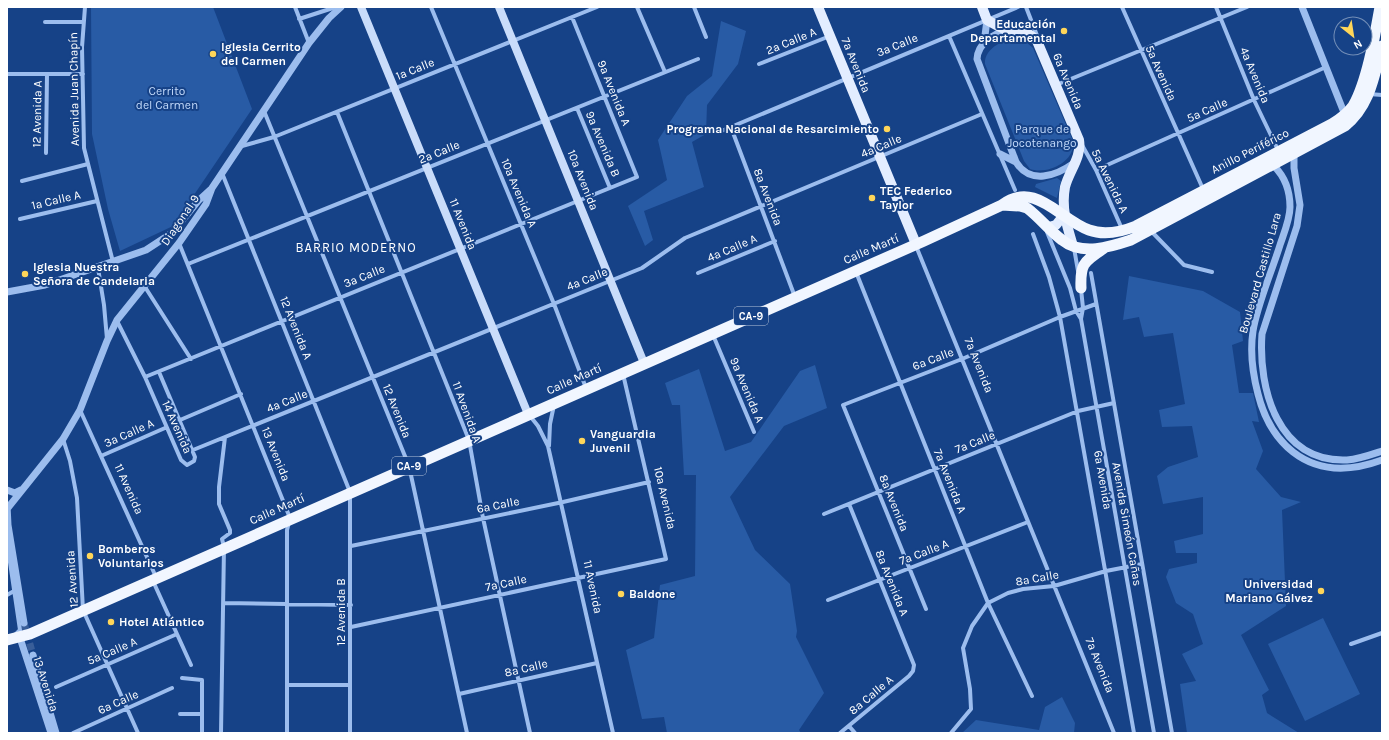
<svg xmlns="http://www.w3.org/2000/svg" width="1389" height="740" viewBox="0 0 1389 740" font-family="Karla,sans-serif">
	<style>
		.green { fill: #285ba5 }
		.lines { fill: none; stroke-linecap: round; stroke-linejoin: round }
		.tertiary-tunnel { stroke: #395e99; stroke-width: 7; stroke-dasharray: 7 3.5; stroke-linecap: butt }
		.minor { stroke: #9cbdee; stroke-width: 4 }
		.tertiary { stroke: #9cbdee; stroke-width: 7 }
		.secondary { stroke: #c9dcfa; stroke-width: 8 }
		.primary { stroke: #e3edff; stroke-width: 10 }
		.trunk { stroke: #f1f6ff; stroke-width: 11 }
		.poi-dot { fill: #ffd659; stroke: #164287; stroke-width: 1.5 }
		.labels { text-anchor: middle; stroke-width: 4; stroke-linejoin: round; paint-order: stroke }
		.shield { fill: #164287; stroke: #b9c6db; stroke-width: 1 }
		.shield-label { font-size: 11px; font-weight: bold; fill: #fff }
		.poi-label { font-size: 12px; font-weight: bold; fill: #fff; stroke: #164287; text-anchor: start }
		.street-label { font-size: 12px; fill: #fff; stroke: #164287 }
		.park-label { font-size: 12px; fill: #c2d9fa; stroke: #164287 }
		.neighbourhood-label { font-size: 13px; letter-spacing: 1px; fill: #fff; stroke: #164287 }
	</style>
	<rect width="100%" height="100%" fill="#164287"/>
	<!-- green -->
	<path class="green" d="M91,7H213L252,109L173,226L120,251L108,209L92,134Z
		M721,21L746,31L738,64L707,105L706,134L692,142L704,187L644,211L653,240L645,246L628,206L667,180L658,140L687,96L712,76Z
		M1013,39L1025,41L1033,48L1073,141C1076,162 1047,175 1030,169L1024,161L985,64C984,50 1000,41 1013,39Z
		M1057,178L1061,181L1057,198L1035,187L1036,184Z
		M1129,276L1203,291L1240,312L1243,341L1232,345L1239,393H1253L1259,422L1252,421L1263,451L1256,469L1281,497L1301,502L1282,510L1286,606L1241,635L1269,690L1262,695L1267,713L1299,733H1187L1180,684L1196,681L1182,654L1203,644L1193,614L1176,603L1166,577L1169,569L1197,563V553H1176L1174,541L1203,534V497L1163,504L1157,476L1168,467L1198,457L1192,426L1162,427L1159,410L1185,404L1173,333L1144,337L1139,317L1123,320Z
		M815,365L827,408L784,426L730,497L755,550L790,584L797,631L796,637L824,693L799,730L801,733H667L664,717L642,719L626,650L654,638L660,585L695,576L696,475H684L680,405H672L665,383L699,369L725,451L751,442L800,371Z
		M1323,618L1360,694L1305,721L1268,644Z
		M1062,697L1075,723L1074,733H962L976,720L1039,730L1045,707Z"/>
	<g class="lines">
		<!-- tertiary-tunnel -->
		<path class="tertiary-tunnel" d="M24,623L33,655"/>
		<!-- minor -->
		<path class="minor" d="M85,7L82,47L84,148L113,262
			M295,7L309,43
			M431,7L554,304L586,388
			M637,7L665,72
			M694,7L706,37
			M1026,7L1038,38
			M1122,7L1203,189
			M1216,7L1254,100L1278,150
			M299,19L336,7
			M45,22H83
			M949,36L1015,190
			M759,64L830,36
			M7,74H83
			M1056,85L1247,7
			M1369,94L1382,95
			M577,108L610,188
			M264,111L409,466L467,733
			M337,112L469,440L483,518L530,733
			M732,127V130L795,297
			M719,132L1018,7
			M1082,145L1096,170L1122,229
			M242,146L274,137L597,7
			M46,153L47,74
			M1096,170L1326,67
			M222,173L350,492V733
			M22,181L88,164
			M20,219L97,201
			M1151,231L1184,265L1212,272
			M1047,232L1070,288L1076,311L1081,319
			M1033,234L1049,277L1060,317L1134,733
			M179,243L290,518L287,530V733
			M916,246L1114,733
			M1074,248L1078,271
			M188,264L698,59
			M98,268L104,305L107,339
			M856,272L988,603L1032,696
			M698,273L775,241
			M1091,273L1172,733
			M145,287L191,359
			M1081,289L1083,308L1081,319L1154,733
			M117,321L145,377L181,460L187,465L194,461L195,457L159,372
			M713,335L754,432
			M145,377L637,177L572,17
			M80,410L156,577
			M530,416L538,426L548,446L613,733
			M180,420L241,394
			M63,439L70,461L77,498L83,610L138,733
			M549,446L550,424L554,405
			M193,450L642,268L685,238L982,114
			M101,456L165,428
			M824,514L1078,411L1114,403
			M7,542L20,630L15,635
			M351,546L563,502L649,482
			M153,581L191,665
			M7,595L14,591
			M828,600L1028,522
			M223,603L351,605
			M926,609L843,405L962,359L1060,317L1096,304
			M351,627L666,559L623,374
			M1351,644L1382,633
			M182,678L202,680V733
			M287,685H350
			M56,687L177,634
			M459,694L597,663
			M180,714H202
			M849,726L855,733
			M73,733L172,688
			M221,733L224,547L222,539L230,533V530L219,504V487L225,437
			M840,733L909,676L913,671L914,665L849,504
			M951,733L971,709L970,689L963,648L972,626L988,603L1008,593L1023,589L1054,586L1106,571L1142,564"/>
		<!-- tertiary -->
		<path class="tertiary" d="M1302,7L1345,115
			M1007,30C993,34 978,43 977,59L1016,162C1030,185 1056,176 1074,163
			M984,43L987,20
			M1000,154L1016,162
			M1294,155V168L1300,205L1297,226L1262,334C1258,389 1278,463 1347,460C1359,459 1370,455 1382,451
			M1274,166C1285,177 1290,191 1290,207C1290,219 1284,233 1280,245C1272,271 1257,305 1253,331C1250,351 1253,375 1258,394C1264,418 1274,437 1293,452C1320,473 1352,471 1382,460
			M7,292L45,285L146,250L172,233L198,201L210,190
			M7,490L15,493L21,490
			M7,505L8,525L24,623
			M7,509L63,439L80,410L107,341L117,320L179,243L206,204L212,188L309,43L329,18L341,7
			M21,641L51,733
			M33,655L56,733"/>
		<!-- secondary -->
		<path class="secondary" d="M361,7L528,414
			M499,7L644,363"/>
		<!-- primary -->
		<path class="primary" d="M818,7L916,244
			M982,7L987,20C993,23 1002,29 1008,30C1021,30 1028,31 1037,41L1079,140C1082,157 1069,171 1065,187C1061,208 1067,226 1073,246
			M1049,227L1056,225L1064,215"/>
		<!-- trunk -->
		<path class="trunk" d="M1002,205L1020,206L1027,208C1040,218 1050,231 1062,240C1082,256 1110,247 1131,240L1345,126C1370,106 1374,76 1382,46
			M1081,288C1080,265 1083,262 1103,249
			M7,640L30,634L924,241L1002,205C1035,180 1059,219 1089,230C1105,236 1121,232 1136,226L1332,124C1340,119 1347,114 1353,106C1367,82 1375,35 1380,7"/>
	</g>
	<!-- markers -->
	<g class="poi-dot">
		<circle cx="1064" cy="31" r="4"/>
		<circle cx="213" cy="54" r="4"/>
		<circle cx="887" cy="129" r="4"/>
		<circle cx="872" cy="198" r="4"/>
		<circle cx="25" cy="274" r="4"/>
		<circle cx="582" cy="441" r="4"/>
		<circle cx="90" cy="556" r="4"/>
		<circle cx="1321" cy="591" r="4"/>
		<circle cx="621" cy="594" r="4"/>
		<circle cx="111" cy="622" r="4"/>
	</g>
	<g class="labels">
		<!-- shield labels -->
		<g class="shield">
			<rect x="734" y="307" width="34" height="18" rx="3"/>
			<rect x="392" y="457" width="34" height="18" rx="3"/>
		</g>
		<g class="shield-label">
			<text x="751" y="320">CA-9</text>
			<text x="409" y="470">CA-9</text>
		</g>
		<!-- poi labels -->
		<g class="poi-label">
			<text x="1056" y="28" text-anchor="end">Educación<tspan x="1056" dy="14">Departamental</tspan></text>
			<text x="221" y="51">Iglesia Cerrito<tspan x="221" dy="14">del Carmen</tspan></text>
			<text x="879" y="133" text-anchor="end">Programa Nacional de Resarcimiento</text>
			<text x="880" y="195">TEC Federico<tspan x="880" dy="14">Taylor</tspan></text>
			<text x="33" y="271">Iglesia Nuestra<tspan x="33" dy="14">Señora de Candelaria</tspan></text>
			<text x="590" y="438">Vanguardia<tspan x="590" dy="14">Juvenil</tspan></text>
			<text x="98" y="553">Bomberos<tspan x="98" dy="14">Voluntarios</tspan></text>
			<text x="1313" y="588" text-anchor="end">Universidad<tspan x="1313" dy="14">Mariano Gálvez</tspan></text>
			<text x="629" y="598">Baldone</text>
			<text x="119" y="626">Hotel Atlántico</text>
		</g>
		<!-- street labels -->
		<g class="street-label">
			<text transform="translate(791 41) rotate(-22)" y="4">2a Calle A</text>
			<text transform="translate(897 45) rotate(-22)" y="4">3a Calle</text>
			<text transform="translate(856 65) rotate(68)" y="4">7a Avenida</text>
			<text transform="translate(415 69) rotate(-22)" y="4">1a Calle</text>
			<text transform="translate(1161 73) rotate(66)" y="4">5a Avenida</text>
			<text transform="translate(1255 75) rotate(67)" y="4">4a Avenida</text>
			<text transform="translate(1068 81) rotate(67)" y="4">6a Avenida</text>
			<text transform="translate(74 89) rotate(-91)" y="4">Avenida Juan Chapín</text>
			<text transform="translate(614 93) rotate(68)" y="4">9a Avenida A</text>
			<text transform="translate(1207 110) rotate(-24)" y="4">5a Calle</text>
			<text transform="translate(37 114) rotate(-89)" y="4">12 Avenida A</text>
			<text transform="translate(603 144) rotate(67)" y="4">9a Avenida B</text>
			<text transform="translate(881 146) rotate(-23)" y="4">4a Calle</text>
			<text transform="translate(1250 151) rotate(-27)" y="4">Anillo Periférico</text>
			<text transform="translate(439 152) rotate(-22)" y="4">2a Calle</text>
			<text transform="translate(583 180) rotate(68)" y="4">10a Avenida</text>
			<text transform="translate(1110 181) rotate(64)" y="4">5a Avenida A</text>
			<text transform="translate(519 193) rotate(67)" y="4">10a Avenida A</text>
			<text transform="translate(768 197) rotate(69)" y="4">8a Avenida</text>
			<text transform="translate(56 200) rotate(-13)" y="4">1a Calle A</text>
			<text transform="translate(180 220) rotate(-56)" y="4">Diagonal 9</text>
			<text transform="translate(463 224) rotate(68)" y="4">11 Avenida</text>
			<text transform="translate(732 248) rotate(-23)" y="4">4a Calle A</text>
			<text transform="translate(871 249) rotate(-23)" y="4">Calle Martí</text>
			<text transform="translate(1260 273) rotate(-74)" y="4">Boulevard Castillo Lara</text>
			<text transform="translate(364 276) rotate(-22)" y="4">3a Calle</text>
			<text transform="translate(587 279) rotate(-22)" y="4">4a Calle</text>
			<text transform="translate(296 328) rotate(68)" y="4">12 Avenida A</text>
			<text transform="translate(933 359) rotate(-21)" y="4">6a Calle</text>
			<text transform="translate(979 365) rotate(68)" y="4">7a Avenida</text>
			<text transform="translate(574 379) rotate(-24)" y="4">Calle Martí</text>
			<text transform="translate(747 390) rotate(67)" y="4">9a Avenida A</text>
			<text transform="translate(287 401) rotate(-22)" y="4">4a Calle</text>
			<text transform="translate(397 411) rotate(68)" y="4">12 Avenida</text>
			<text transform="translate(467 412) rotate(70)" y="4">11 Avenida A</text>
			<text transform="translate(177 427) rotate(66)" y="4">14 Avenida</text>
			<text transform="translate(129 433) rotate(-24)" y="4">3a Calle A</text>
			<text transform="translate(975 442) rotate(-22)" y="4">7a Calle</text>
			<text transform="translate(276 454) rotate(68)" y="4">13 Avenida</text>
			<text transform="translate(1103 480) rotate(80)" y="4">6a Avenida</text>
			<text transform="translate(950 481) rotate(68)" y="4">7a Avenida A</text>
			<text transform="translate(129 489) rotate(66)" y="4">11 Avenida</text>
			<text transform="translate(665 498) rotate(77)" y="4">10a Avenida</text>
			<text transform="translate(894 503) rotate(68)" y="4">8a Avenida</text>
			<text transform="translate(498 505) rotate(-11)" y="4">6a Calle</text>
			<text transform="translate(277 509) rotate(-24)" y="4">Calle Martí</text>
			<text transform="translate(1127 524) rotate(80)" y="4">Avenida Simeón Cañas</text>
			<text transform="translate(924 552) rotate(-21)" y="4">7a Calle A</text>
			<text transform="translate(1037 578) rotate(-10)" y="4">8a Calle</text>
			<text transform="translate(72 579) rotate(-94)" y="4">12 Avenida</text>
			<text transform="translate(506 583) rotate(-12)" y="4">7a Calle</text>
			<text transform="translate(892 583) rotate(68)" y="4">8a Avenida A</text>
			<text transform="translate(593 587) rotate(78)" y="4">11 Avenida</text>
			<text transform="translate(341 612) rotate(-90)" y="4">12 Avenida B</text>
			<text transform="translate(112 651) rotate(-23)" y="4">5a Calle A</text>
			<text transform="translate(1100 665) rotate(68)" y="4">7a Avenida</text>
			<text transform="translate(526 668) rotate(-13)" y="4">8a Calle</text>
			<text transform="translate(46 684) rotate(72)" y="4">13 Avenida</text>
			<text transform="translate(871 695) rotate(-40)" y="4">8a Calle A</text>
			<text transform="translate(118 702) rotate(-24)" y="4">6a Calle</text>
		</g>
		<!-- park labels -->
		<g class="park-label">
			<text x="167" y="95">Cerrito<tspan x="167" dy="14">del Carmen</tspan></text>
			<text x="1042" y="133">Parque de<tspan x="1042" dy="14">Jocotenango</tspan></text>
		</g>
		<!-- neighbourhood labels -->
		<g class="neighbourhood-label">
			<text x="356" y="252">BARRIO MODERNO</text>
		</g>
	</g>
	<!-- border -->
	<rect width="1389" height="740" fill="none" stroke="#ffffff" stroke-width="16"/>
	<!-- north arrow -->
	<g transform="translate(1353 36) rotate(150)"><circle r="19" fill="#164287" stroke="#738eb7"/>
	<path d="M0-3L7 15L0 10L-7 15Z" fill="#ffd659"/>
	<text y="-6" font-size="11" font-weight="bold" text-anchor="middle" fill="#ffffff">N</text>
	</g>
</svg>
